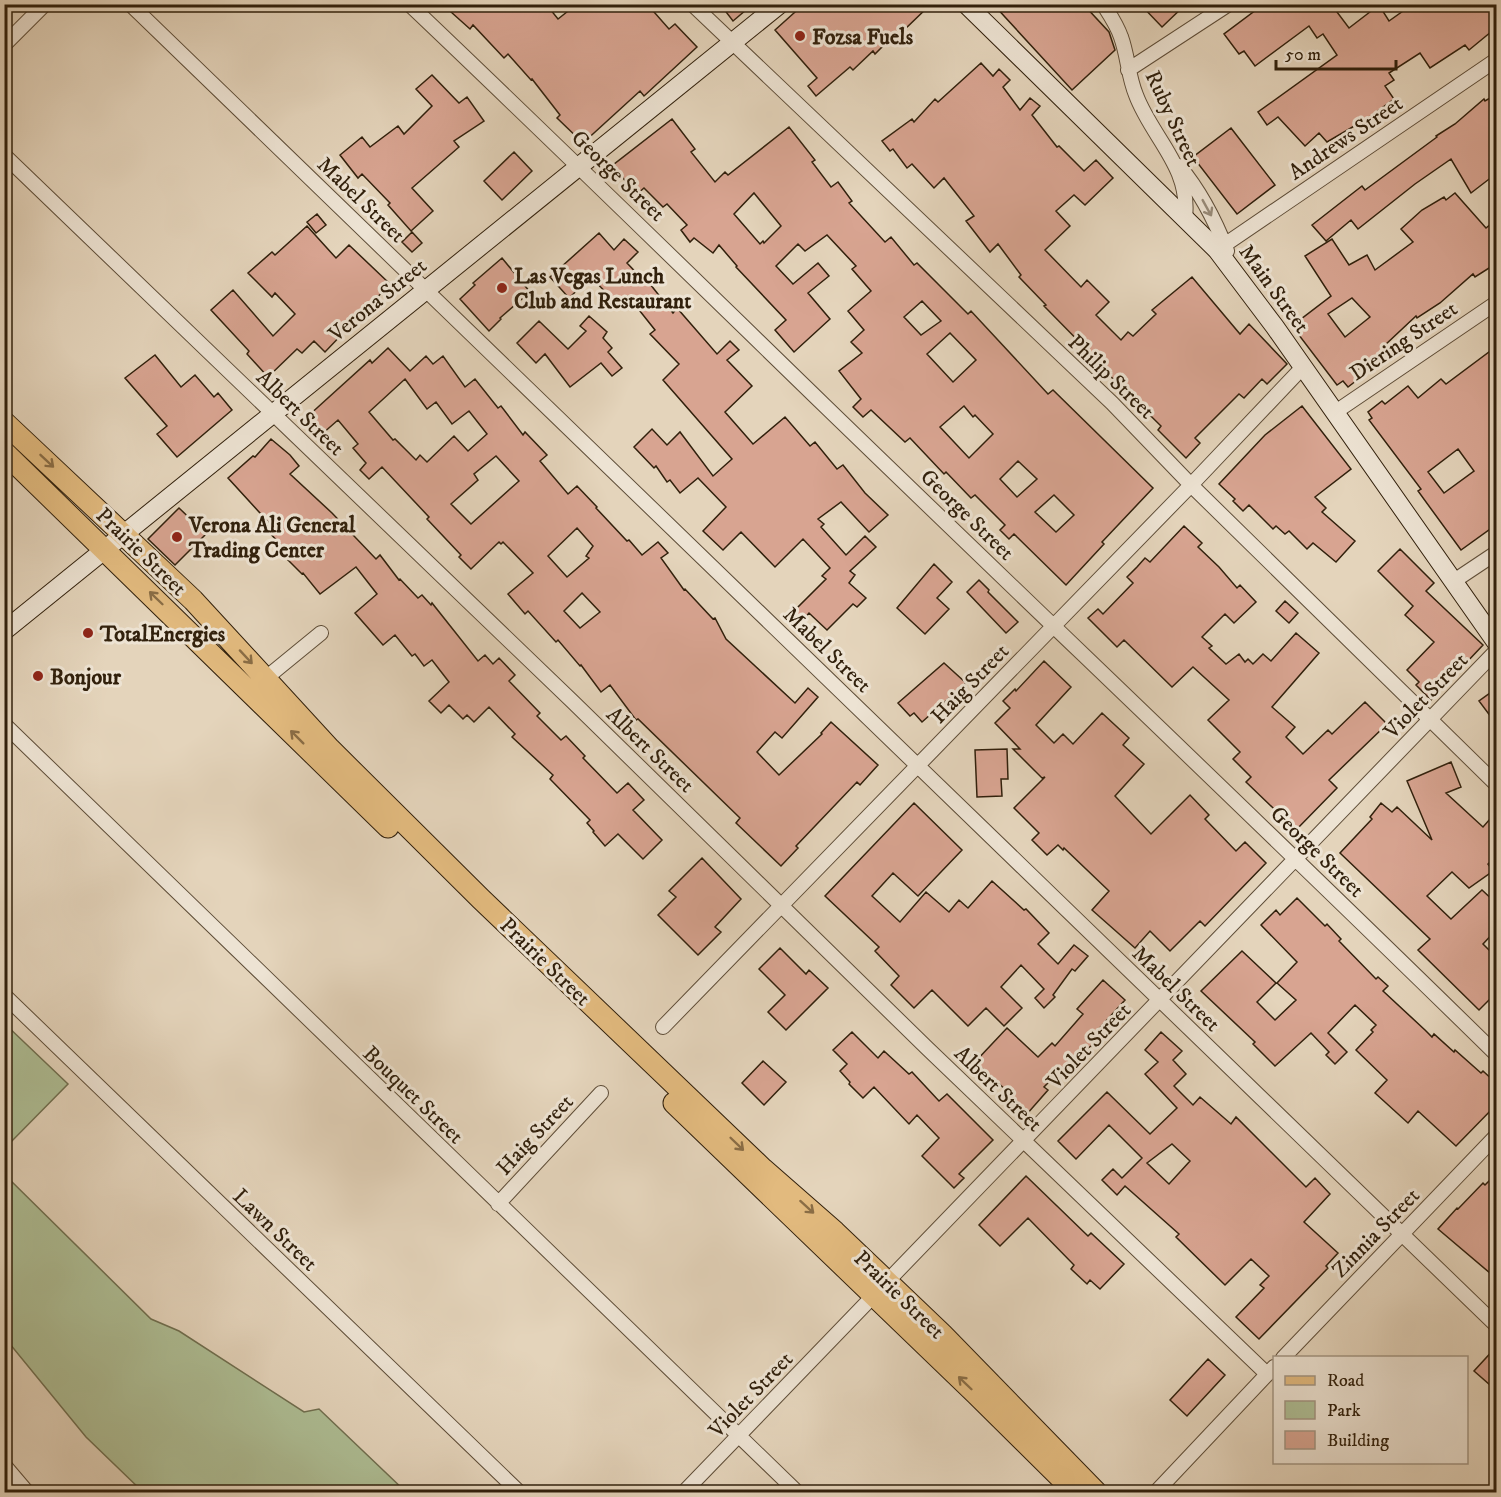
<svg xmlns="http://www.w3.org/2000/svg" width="1501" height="1497" viewBox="0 0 1501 1497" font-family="'IM FELL DW Pica',serif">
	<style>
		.park { fill: #aebe95; stroke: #706f50; stroke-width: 1.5 }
		.building { fill: #d8a491; stroke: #31200c; stroke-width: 1.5; fill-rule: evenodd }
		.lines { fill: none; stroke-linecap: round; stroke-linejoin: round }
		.street-casing { stroke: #5e4d38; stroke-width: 16 }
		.secondary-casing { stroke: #31200c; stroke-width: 20 }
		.primary-casing { stroke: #31200c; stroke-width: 23 }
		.street { stroke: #ede3d3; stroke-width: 14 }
		.secondary { stroke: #ede3d3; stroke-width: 18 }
		.primary { stroke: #e2ba7e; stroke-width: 21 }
		.oneway { stroke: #988b79 }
		.oneway2 { stroke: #8a6d45 }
		.poi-dot { fill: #8f2418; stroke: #ede3d3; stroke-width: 2 }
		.labels { text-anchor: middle; stroke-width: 6; stroke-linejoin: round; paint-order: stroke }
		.poi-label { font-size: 22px; font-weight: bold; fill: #31200c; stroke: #ede3d3; text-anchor: start }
		.street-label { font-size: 22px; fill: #31200c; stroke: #ede3d3 }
	</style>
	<rect width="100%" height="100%" fill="#e4d4bb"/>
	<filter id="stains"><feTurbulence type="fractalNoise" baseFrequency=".00333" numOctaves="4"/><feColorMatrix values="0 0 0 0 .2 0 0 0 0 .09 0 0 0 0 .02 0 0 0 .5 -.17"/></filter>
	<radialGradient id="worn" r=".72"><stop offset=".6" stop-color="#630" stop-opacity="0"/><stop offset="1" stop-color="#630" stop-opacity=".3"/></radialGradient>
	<!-- park -->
	<path class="park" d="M4,1023L68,1084L5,1148H4Z
		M5,1175L151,1319L179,1331L304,1412L319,1409L406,1492H143L86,1437L5,1338Z"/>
	<!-- building -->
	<path class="building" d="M458,4H546L558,19L577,4H647L669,29L675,24L697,47L644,96L640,91L583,143L557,118L560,115L532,79L531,80L508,54L504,58L473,25L470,29L451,12Z
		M720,4H753L733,21Z
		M804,4H931L904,30L902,27L875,54L873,51L853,70L850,67L816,96L808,86L817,78L775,30Z
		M993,4H1083L1109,32L1115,50L1072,90Z
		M1140,4H1186L1162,27Z
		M1264,4H1331L1349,28L1379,5L1389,21L1413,4H1497V27L1469,50L1465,45L1430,68L1420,53L1389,73L1394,80L1385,86L1394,99L1368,118L1327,142L1319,133L1305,146L1278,117L1267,125L1258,112L1337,55L1323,34L1317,38L1309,26L1255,66L1244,51L1239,54L1224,34Z
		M981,63L993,76L999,69L1010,80L1003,87L1020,110L1030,98L1040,106L1032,115L1057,147L1059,146L1084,171L1096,160L1113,178L1085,205L1074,195L1056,211L1070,226L1045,250L1081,287L1087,280L1109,302L1096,315L1121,340L1128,332L1133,336L1156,314L1152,310L1192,277L1240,334L1249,324L1287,364L1267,384L1262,379L1244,398L1239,394L1195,438L1200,443L1186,458L1158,430L1161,426L1098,364L1100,363L1044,306L1046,305L1019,277L1021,275L998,244L990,252L966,221L974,216L944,178L934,188L912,164L907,168L893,149L890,151L882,141L912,119L914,122L935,99L938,102Z
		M432,75L459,103L467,97L484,121L454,141L459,147L412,188L433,211L411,231L388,205L390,203L362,174L358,178L340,155L362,137L370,147L398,126L404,134L432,106L416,89Z
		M1497,94V173L1471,193L1451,159L1415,184L1358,229L1351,220L1326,241L1312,225L1362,186L1365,190L1437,137L1436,136L1455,124L1484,99L1485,101Z
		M672,119L695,149L691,152L715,182L725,172L728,175L789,127L815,160L812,162L831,187L838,182L852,201L849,203L885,242L891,237L914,265L917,263L968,314L971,311L1048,394L1053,390L1153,488L1102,542L1104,544L1066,585L1014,534L1009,539L1000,530L1005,525L975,495L971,498L946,472L944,474L910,438L905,442L871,410L863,417L853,407L861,399L839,371L862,353L851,342L864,330L848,311L871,291L852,269L856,266L827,235L805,251L798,244L776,266L793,284L818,263L829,276L808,293L830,319L794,352L775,330L786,320L736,267L737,266L719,245L713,253L694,238L690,242L681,230L687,225L667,204L663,207L644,188L636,195L613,165ZM754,193L781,226L764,243L763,241L760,244L734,214ZM922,301L941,321L921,335L904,317ZM950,333L976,360L953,382L927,354ZM964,406L973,417L975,415L993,434L969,458L940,427ZM1018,461L1037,479L1017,497L1000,479ZM1054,495L1074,515L1056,532L1035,512Z
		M1231,128L1275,185L1237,214L1193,157Z
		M514,152L532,171L502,200L484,181Z
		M1455,193L1486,228L1497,219V263L1475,277L1473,274L1440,303L1417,318L1416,316L1384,346L1386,348L1356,371L1361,377L1348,387L1343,381L1337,385L1292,326L1331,296L1305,256L1332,239L1349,265L1367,255L1375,270L1413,242L1401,229L1422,210L1444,197L1446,200ZM1352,298L1370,317L1345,337L1328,314Z
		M317,214L326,225L316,233L307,222Z
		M307,226L336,258L349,245L390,284L325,352L314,341L302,353L297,349L268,377L247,354L249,351L211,310L233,290L273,336L295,314L275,293L272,297L248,273L272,252L275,255Z
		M412,232L422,243L412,252L402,242Z
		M599,233L614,250L624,239L638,252L627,263L648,285L650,284L673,313L677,308L717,354L730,341L739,350L727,360L752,386L725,412L753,444L785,417L810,446L815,442L837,469L843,465L865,493L888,515L869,532L841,502L818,519L824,524L821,527L846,555L865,536L876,547L850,571L855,575L849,583L866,598L857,607L853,604L827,630L809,613L803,620L793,612L826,579L822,576L830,568L803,539L775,567L741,532L723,550L703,531L726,507L698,478L680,493L670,480L667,482L656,466L654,468L634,447L652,429L667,445L680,432L713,476L732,459L663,380L679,364L650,334L655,330L628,296L618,305L591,277L569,298L550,277Z
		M502,258L530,292L500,318L501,319L489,331L460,299L475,285L473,283Z
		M589,316L607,332L603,338L612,348L608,352L622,368L612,376L601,363L570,387L545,354L536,363L517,343L539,321L568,349L586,331L580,326Z
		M1497,346V524L1461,550L1418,491L1421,489L1369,420L1372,418L1368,412L1382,401L1385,404L1408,386L1418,398L1441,379L1446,384ZM1458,449L1474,471L1444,493L1428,472Z
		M388,348L410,371L426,356L433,364L443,356L465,387L475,379L498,408L501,406L523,435L525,432L547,455L540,461L568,494L577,486L597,507L596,508L627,541L629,540L642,555L658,542L668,553L661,558L684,590L685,589L713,619L715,618L726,639L795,703L808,688L818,697L782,738L775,732L757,752L779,775L822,734L821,733L831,722L878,765L860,785L857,782L796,846L798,848L781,866L736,823L740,818L638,719L636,720L610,685L601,692L581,665L580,666L558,640L556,642L528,611L525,614L508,594L533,573L503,542L501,544L499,542L471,569L459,557L461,555L427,519L429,517L382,467L369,479L360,470L366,463L353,448L358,444L338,420L322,434L307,417L370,360L372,363ZM405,379L427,409L436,402L452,424L469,411L487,434L468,451L454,436L427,462L420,455L416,460L395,439L393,440L369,412ZM496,456L519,481L471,524L451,504L478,480L474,474ZM577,528L593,546L586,556L589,558L567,577L548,556ZM582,593L600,612L580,628L564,611Z
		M155,355L181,387L195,375L214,397L218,393L232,410L177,457L157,434L167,426L125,378Z
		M1302,406L1351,469L1315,497L1326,508L1322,512L1355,541L1336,562L1313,543L1307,549L1289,531L1285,534L1276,526L1273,529L1249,505L1243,511L1233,501L1235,499L1219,484L1265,435Z
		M271,439L290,455L299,466L290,474L332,513L376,559L380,555L399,580L400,579L418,598L422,595L431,605L432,603L478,661L485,655L493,664L499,658L515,675L509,681L540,713L537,716L561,740L566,736L585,756L583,758L617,793L628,783L644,800L633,810L662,840L643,859L618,834L605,846L593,832L594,831L587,823L590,820L550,779L553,775L512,737L515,734L489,707L474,722L467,715L463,719L449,705L441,713L429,701L449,682L432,660L424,666L415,654L412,656L395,635L383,645L355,613L377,594L356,567L320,594L303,573L302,574L280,552L284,548L265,528L270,524L228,478L253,456L255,457Z
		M179,508L206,534L175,565L148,539Z
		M1184,526L1202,543L1198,547L1219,567L1237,588L1240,585L1256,602L1234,623L1225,614L1202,637L1212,646L1209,648L1226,664L1239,654L1245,662L1248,659L1253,664L1263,654L1271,661L1296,633L1319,653L1272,707L1295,727L1286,737L1303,754L1328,730L1332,734L1365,702L1387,724L1329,780L1337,788L1296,830L1246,782L1251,777L1233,759L1240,752L1208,720L1229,700L1193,667L1172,687L1124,640L1117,647L1088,618L1098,609L1103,614L1133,583L1127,577L1137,567L1145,558L1150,562Z
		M1400,549L1434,583L1426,591L1483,645L1431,700L1416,685L1419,682L1407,670L1434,642L1405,615L1413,606L1378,571Z
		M934,564L952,582L937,598L949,609L925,634L897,608Z
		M979,580L989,590L988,592L1018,622L1006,633L967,592Z
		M1285,601L1298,613L1289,623L1276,611Z
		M1044,661L1071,687L1036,725L1054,743L1063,734L1073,744L1102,713L1129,738L1123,745L1144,764L1115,796L1151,834L1190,795L1209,815L1205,819L1236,851L1245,842L1266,863L1205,926L1200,921L1170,951L1150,931L1135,948L1092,910L1109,891L1064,848L1063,850L1058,845L1047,855L1032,840L1039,833L1014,808L1045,777L1042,778L1013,749H1020L995,723L1010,708L1003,701L1015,689L1016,691Z
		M944,663L966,683L922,722L914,713L910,716L898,703Z
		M1497,688V725L1479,701Z
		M1007,749L1008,779H1001L1002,796L977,797L975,750Z
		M1451,762L1461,787L1446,793L1483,827L1490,819L1497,825V855L1488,864L1493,871L1469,888L1452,872L1427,896L1451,919L1482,890L1497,904V929L1483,944L1497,958V992L1479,1010L1418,950L1430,939L1340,853L1372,819L1370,817L1381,803L1392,812L1397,807L1432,840L1407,781Z
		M914,803L962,850L918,896L893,873L872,896L900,922L926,892L949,912L959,900L968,908L992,881L1024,910L1026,909L1049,933L1038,944L1058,964L1074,945L1088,956L1075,971L1072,969L1053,995L1055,997L1044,1008L1035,998L1044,989L1021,965L1001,987L1022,1008L1004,1026L986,1008L968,1026L932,990L914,1008L891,985L899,976L875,951L879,947L825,896Z
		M702,858L741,899L715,927L721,932L698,955L658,915L676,897L669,891Z
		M1297,898L1325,926L1327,924L1341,939L1339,941L1376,979L1378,977L1388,986L1383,991L1425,1030L1432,1037L1434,1034L1454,1052L1455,1050L1481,1073L1483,1071L1497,1084V1104L1456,1146L1418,1111L1408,1123L1375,1093L1387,1080L1356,1050L1373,1032L1371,1030L1376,1025L1355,1005L1328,1033L1347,1052L1335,1064L1326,1055L1329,1052L1311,1033L1275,1066L1253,1044L1255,1042L1201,991L1242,951L1276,983L1257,1002L1275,1020L1296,1000L1277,983L1297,962L1261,925L1276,910L1280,915Z
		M780,948L806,974L809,970L828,988L786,1030L768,1012L785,995L759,969Z
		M1103,980L1125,1000L1097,1031L1099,1040L1083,1052L1081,1049L1044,1087L1048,1090L1027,1114L1005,1093L1007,1091L975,1062L1007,1028L1038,1057L1052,1043L1055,1046L1083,1014L1077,1009Z
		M852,1032L878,1058L884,1051L909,1074L912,1072L939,1101L947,1094L993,1140L959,1174L964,1178L954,1188L922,1156L939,1138L917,1115L909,1124L874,1087L863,1098L849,1084L850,1082L840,1071L847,1064L833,1050Z
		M1161,1032L1182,1051L1173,1060L1186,1074L1174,1086L1193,1105L1200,1097L1231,1124L1236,1117L1306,1187L1315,1178L1330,1194L1304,1222L1338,1253L1326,1266L1328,1268L1259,1339L1236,1317L1264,1288L1260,1285L1269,1276L1251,1259L1225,1285L1176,1237L1179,1234L1125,1186L1117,1195L1102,1180L1113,1169L1122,1178L1142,1158L1109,1125L1076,1159L1058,1141L1107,1092L1150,1134L1177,1108L1145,1074L1158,1062L1145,1050ZM1172,1144L1190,1161L1169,1184L1147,1163Z
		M763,1061L786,1082L764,1105L742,1083Z
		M1497,1173V1279L1438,1229L1457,1208L1458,1209L1483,1183L1485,1185Z
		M1026,1176L1088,1236L1091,1233L1124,1264L1100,1289L1090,1280L1087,1284L1071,1269L1074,1265L1028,1218L1000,1246L979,1225Z
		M1497,1346V1391L1474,1371Z
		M1208,1359L1225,1375L1187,1416L1170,1400Z"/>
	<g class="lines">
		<!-- street casing -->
		<g class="street-casing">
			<path id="street" d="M130,4L1496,1325
				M409,4C549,137 686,271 824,405C1048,622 1274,836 1496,1054
				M692,4L1112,403L1191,485L1496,784
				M1103,4C1110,15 1117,25 1121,37C1128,56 1128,76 1136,95C1152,138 1191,167 1185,218
				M4,45L45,4
				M1128,70L1229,4
				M4,155L573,702L927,1048L1267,1374
				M1179,166C1200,191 1215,220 1227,251
				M1217,250L1496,60
				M1334,413L1496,303
				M1454,581L1496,553
				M266,678L321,633
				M4,724L797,1492
				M4,995L519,1492
				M663,1027L1191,485L1303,367
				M498,1204L601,1093
				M1283,1358L1496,1136
				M4,1465L27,1492
				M684,1492L1496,651
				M1156,1492L1274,1367"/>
		</g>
		<!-- secondary casing -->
		<g class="secondary-casing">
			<path id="secondary" d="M966,4L1217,250L1275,327L1496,642
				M4,631L780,4"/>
		</g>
		<!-- primary casing -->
		<g class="primary-casing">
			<path id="primary" d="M4,422L193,600L330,749L481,899L763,1169L835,1232L942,1334L1096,1492
				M4,452L388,827
				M674,1103L976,1394L1065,1482"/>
		</g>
		<!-- street -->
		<use href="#street" class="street"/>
		<!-- secondary -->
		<use href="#secondary" class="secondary"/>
		<!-- primary -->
		<use href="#primary" class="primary"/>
	</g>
	<!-- one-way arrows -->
	<defs><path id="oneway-shaft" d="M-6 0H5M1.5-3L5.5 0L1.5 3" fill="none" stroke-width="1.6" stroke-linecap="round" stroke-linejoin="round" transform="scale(1.5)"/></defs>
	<use class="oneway" href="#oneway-shaft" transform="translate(1207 208) rotate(61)"/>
	<g class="oneway2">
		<use href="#oneway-shaft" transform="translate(47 461) rotate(43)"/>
		<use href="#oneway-shaft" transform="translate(156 598) rotate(-136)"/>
		<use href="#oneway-shaft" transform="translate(246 657) rotate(47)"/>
		<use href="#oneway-shaft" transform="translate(297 737) rotate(-135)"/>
		<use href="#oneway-shaft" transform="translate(737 1144) rotate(44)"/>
		<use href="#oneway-shaft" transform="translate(807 1207) rotate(42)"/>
		<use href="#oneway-shaft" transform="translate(965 1383) rotate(-136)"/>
	</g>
	<!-- markers -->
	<g class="poi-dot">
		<circle cx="800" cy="36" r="6"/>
		<circle cx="502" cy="288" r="6"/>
		<circle cx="177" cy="537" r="6"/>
		<circle cx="88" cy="633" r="6"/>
		<circle cx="38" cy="676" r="6"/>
	</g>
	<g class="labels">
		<!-- poi labels -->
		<g class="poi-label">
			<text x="812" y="44">Fozsa Fuels</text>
			<text x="514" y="283">Las Vegas Lunch<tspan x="514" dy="25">Club and Restaurant</tspan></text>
			<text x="189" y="532">Verona Ali General<tspan x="189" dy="25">Trading Center</tspan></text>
			<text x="100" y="641">TotalEnergies</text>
			<text x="50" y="684">Bonjour</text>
		</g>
		<!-- street labels -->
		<g class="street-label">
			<text transform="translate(1174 118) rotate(65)" y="8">Ruby Street</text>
			<text transform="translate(1345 137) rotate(-34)" y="8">Andrews Street</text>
			<text transform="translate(619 175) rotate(44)" y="8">George Street</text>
			<text transform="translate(362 199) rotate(44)" y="8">Mabel Street</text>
			<text transform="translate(1275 288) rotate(54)" y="8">Main Street</text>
			<text transform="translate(377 299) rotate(-39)" y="8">Verona Street</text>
			<text transform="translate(1403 340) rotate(-34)" y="8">Diering Street</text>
			<text transform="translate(1112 376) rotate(44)" y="8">Philip Street</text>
			<text transform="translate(301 412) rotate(44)" y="8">Albert Street</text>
			<text transform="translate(968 514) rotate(44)" y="8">George Street</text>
			<text transform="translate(142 551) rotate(44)" y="8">Prairie Street</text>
			<text transform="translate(828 649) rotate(44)" y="8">Mabel Street</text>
			<text transform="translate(969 683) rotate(-46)" y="8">Haig Street</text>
			<text transform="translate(1425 695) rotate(-46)" y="8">Violet Street</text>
			<text transform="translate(651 749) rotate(44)" y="8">Albert Street</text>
			<text transform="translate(1318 851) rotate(44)" y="8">George Street</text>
			<text transform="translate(546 961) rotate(44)" y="8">Prairie Street</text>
			<text transform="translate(1177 988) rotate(44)" y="8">Mabel Street</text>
			<text transform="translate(1088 1045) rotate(-46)" y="8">Violet Street</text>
			<text transform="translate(999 1088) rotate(44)" y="8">Albert Street</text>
			<text transform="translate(414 1094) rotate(44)" y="8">Bouquet Street</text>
			<text transform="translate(534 1134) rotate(-47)" y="8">Haig Street</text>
			<text transform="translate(276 1229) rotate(44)" y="8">Lawn Street</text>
			<text transform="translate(1375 1232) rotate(-46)" y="8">Zinnia Street</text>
			<text transform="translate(900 1294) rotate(44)" y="8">Prairie Street</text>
			<text transform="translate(750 1394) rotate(-46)" y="8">Violet Street</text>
		</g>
	</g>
	<!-- margin -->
	<rect width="1501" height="1497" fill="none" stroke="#e4d4bb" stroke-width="24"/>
	<rect x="6" y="6" width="1489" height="1485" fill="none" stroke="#31200c" stroke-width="3"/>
	<rect x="12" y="12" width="1477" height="1473" fill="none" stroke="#31200c" stroke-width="1.5"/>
	<!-- legend -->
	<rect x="1273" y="1356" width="195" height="108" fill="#ede3d3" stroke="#a29583" stroke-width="1.5"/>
	<rect x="1285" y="1376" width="30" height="9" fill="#e2ba7e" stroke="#a29583" stroke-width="1.5"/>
	<text x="1327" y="1386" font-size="18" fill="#31200c">Road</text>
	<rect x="1285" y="1401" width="30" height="18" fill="#aebe95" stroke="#a29583" stroke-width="1.5"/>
	<text x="1327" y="1416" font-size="18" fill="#31200c">Park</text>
	<rect x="1285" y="1431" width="30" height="18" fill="#d8a491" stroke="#a29583" stroke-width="1.5"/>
	<text x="1327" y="1446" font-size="18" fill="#31200c">Building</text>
	<!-- scale -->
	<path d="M1276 60v9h120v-9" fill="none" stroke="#31200c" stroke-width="3"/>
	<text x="1285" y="60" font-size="18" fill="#31200c" stroke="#ede3d3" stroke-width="4.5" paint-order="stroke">50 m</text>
	<rect width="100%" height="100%" filter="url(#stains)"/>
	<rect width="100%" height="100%" fill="url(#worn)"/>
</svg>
